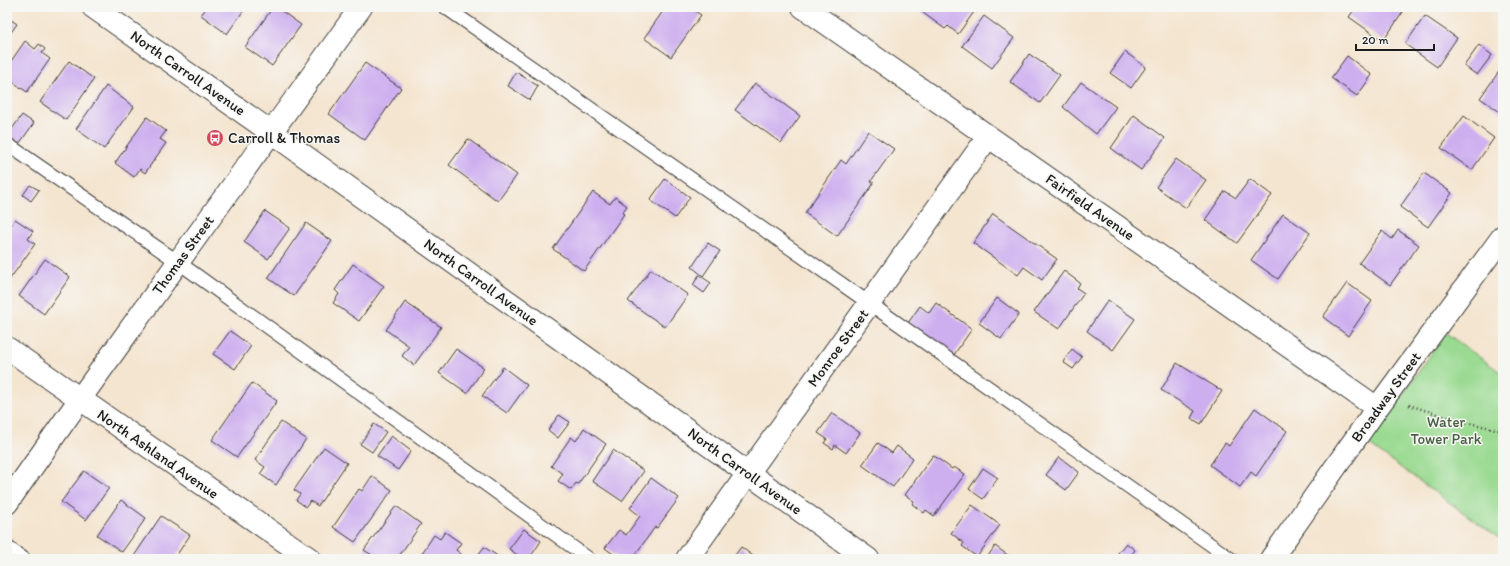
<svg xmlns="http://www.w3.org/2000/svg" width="1510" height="566" viewBox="0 0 1510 566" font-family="Itim,sans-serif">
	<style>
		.green { fill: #9ada91; stroke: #5b7b56 }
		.building { fill: #cdafef }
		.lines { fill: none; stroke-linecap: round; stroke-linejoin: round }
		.service-casing { stroke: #3c3a37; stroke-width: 15 }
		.minor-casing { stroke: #3c3a37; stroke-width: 24 }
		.tertiary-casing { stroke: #3c3a37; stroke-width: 24 }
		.path { stroke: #3c3a37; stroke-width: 2.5; stroke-dasharray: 1 3; stroke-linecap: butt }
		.service { stroke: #fff; stroke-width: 13 }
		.minor { stroke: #fff; stroke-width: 22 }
		.tertiary { stroke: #fff; stroke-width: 22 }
		.labels { text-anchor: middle; stroke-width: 3; stroke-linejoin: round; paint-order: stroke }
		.street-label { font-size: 15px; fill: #1c1c1c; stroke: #f6f6f2 }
		.poi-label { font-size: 15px; fill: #1c1c1c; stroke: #f6f6f2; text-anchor: start }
		.park-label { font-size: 15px; fill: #485e45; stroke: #f6f6f2 }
	</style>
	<rect width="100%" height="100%" fill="#f6f6f2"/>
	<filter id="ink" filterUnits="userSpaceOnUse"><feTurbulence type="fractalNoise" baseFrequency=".025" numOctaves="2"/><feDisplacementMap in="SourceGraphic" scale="8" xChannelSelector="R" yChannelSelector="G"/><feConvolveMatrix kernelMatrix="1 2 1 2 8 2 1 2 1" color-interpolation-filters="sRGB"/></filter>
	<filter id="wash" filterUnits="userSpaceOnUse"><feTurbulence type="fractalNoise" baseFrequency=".012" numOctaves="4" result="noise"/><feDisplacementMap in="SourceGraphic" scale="16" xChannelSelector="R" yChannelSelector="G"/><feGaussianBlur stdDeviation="0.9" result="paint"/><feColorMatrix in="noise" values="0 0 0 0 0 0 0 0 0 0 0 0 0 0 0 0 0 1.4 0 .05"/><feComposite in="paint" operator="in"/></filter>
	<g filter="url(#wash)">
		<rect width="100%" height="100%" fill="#f4e5d0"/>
		<!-- green -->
		<path class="green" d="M1446,333L1503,374V541L1368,444Z"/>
		<g id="blocks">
			<!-- building -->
			<path class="building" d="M207,7H246L227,34L201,15Z
				M273,7H276L301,25L272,66L245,47Z
				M666,7H689L701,15L671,57L644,38Z
				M915,7H966L974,12L958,34L948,26L945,29Z
				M1356,7H1396L1403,12L1383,41L1349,17Z
				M984,16L1014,38L992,68L962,46Z
				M1425,16L1457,38L1437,67L1405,44Z
				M7,17L17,24L7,38Z
				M25,41L35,49L39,44L45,49L42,53L50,59L27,92L7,78V67Z
				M1479,45L1492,55L1477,75L1464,66Z
				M1125,52L1146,67L1131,88L1110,73Z
				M1029,54L1060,75L1040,103L1010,82Z
				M1347,56L1372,75L1357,96L1331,78Z
				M69,61L94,79L66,120L40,102Z
				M365,63L401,88L365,140L329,114Z
				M1503,66V114L1480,98Z
				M516,72L538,86L530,100L508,86Z
				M1081,82L1116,107L1096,134L1063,107Z
				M755,83L800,116L781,143L735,110Z
				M106,86L134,107L104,149L76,129Z
				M22,115L34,123L19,144L7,136Z
				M1134,115L1165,138L1141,170L1111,148Z
				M1464,116L1494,138L1472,170L1441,148Z
				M147,117L166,131L160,139L166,143L145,173L140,169L134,177L115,163Z
				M868,131L894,149L871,181L874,183L837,236L805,213L841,160L846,164Z
				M468,139L517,175L498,201L449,165Z
				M1176,159L1206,180L1186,208L1156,187Z
				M1424,173L1452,193L1428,227L1400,207Z
				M665,179L690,197L675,218L650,200Z
				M1250,179L1272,195L1237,243L1205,220L1225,191L1236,198Z
				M30,185L39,190L31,201L23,195Z
				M593,192L610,204L615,197L627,206L622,213L624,214L584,271L553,249Z
				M265,211L290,228L268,259L244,242Z
				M993,214L1057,259L1042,280L1024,267L1018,275L973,243Z
				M1283,214L1310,233L1278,279L1251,260Z
				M15,219L33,231L28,239L35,244L7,283V231Z
				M306,223L332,241L294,296L268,278Z
				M1398,230L1419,245L1390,285L1359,263L1382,231L1392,239Z
				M708,243L720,251L703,276L692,267Z
				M45,259L70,277L44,314L19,296Z
				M353,264L384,286L359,321L333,303L339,294L335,290Z
				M651,269L688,295L665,327L628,301Z
				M1064,271L1080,283L1077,288L1084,293L1059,329L1034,312Z
				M699,275L711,283L704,293L693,285Z
				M1347,283L1372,301L1348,336L1323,317Z
				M997,298L1019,314L1001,339L979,323Z
				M1108,300L1135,319L1113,350L1087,331Z
				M405,302L441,327L414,365L402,356L409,346L386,330Z
				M936,303L972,329L953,356L908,323L920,306L929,313Z
				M230,331L251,346L235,369L213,354Z
				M456,349L484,368L467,393L439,373Z
				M1072,349L1082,357L1073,369L1063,362Z
				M1177,363L1222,391L1201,424L1191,418L1195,411L1161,390Z
				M503,367L527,385L507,413L482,396Z
				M252,383L277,401L237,457L212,440Z
				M1255,408L1287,431L1256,476L1251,472L1240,487L1210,465L1225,443L1229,446Z
				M832,413L860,433L846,453L835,445L833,449L824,443L827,439L818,433Z
				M559,415L570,422L558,438L548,430Z
				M281,422L306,439L276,485L260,474L265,467L255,460Z
				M374,424L386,432L372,452L360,444Z
				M584,428L606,444L578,484L576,483L571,490L558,481L563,474L551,466L571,437L576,441Z
				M391,436L411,451L398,470L377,456Z
				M878,443L892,453L897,446L913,458L893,487L862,465Z
				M324,447L347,463L318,506L310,501L306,507L296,500L300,494L294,490Z
				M613,450L644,471L622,501L592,481Z
				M933,455L952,469L954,467L965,474L934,516L926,510L924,513L912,504L914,501L905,495Z
				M1059,457L1079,472L1066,490L1046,475Z
				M983,468L998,478L983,499L969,489Z
				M84,471L109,488L86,520L61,502Z
				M372,476L392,490L355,542L333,527L359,489L362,491Z
				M651,478L679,498L657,528L655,527L632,559H620L605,548L619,530L626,535L640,516L630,508Z
				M121,500L146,518L122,552L97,535Z
				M972,505L1000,525L977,557L962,546L964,543L951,533Z
				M396,506L421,524L397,559H378L364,550Z
				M161,516L190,535L174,559H132Z
				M524,529L541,541L529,559H523L509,549Z
				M445,532L461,543L456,550L461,554L458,559H418L434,535L440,539Z
				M1126,543L1135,550L1128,559L1118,553Z
				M995,546L1013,559H986Z
				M484,547L502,559H475Z
				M741,547L757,559H732Z"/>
		</g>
	</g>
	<g filter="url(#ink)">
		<use href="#blocks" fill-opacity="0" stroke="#3c3a37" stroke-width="1"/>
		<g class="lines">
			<!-- service casing -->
			<g class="service-casing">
				<path id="service" d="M445,7L869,303L1231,559
					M7,144L178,262L589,559
					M7,547L24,559"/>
			</g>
			<!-- minor casing -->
			<g class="minor-casing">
				<path id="minor" d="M803,7L1377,408
					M7,348L310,559
					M7,503L80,399L361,7
					M687,559L988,137
					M1271,559L1377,408L1503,236"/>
			</g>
			<!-- tertiary casing -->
			<g class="tertiary-casing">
				<path id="tertiary" d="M93,7L271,132L868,559"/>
			</g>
			<!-- path -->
			<path class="path" d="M1409,405L1449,418L1503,431"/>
			<!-- service -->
			<use href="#service" class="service"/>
			<!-- minor -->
			<use href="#minor" class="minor"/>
			<!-- tertiary -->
			<use href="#tertiary" class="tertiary"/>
		</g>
	</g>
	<!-- icons -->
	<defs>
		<g id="bus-disc" transform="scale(0.9)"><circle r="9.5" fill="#d1495b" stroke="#f6f6f2"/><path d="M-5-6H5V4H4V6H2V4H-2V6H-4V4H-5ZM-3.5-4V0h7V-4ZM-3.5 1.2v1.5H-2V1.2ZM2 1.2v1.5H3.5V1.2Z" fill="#fff"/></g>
	</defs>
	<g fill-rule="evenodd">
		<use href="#bus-disc" x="215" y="138"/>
	</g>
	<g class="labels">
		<!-- street labels -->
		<g class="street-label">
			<text transform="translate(188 73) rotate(35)" y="5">North Carroll Avenue</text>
			<text transform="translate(1090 207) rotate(35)" y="5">Fairfield Avenue</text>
			<text transform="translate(183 255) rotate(-54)" y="5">Thomas Street</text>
			<text transform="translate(481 282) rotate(36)" y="5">North Carroll Avenue</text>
			<text transform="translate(838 348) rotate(-54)" y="5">Monroe Street</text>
			<text transform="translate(1386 397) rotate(-54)" y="5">Broadway Street</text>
			<text transform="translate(158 454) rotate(35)" y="5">North Ashland Avenue</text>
			<text transform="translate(745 471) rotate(36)" y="5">North Carroll Avenue</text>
		</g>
		<!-- poi labels -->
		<g class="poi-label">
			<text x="228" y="143">Carroll &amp; Thomas</text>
		</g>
		<!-- park labels -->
		<g class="park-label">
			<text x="1446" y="427">Water<tspan x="1446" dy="17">Tower Park</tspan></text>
		</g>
	</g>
	<!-- margin -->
	<rect width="1510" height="566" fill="none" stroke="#f6f6f2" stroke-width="24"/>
	<!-- scale -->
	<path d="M1356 44v6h78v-6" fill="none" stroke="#1c1c1c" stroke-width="2"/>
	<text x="1362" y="44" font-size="12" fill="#1c1c1c" stroke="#f6f6f2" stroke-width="3" paint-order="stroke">20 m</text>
</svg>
